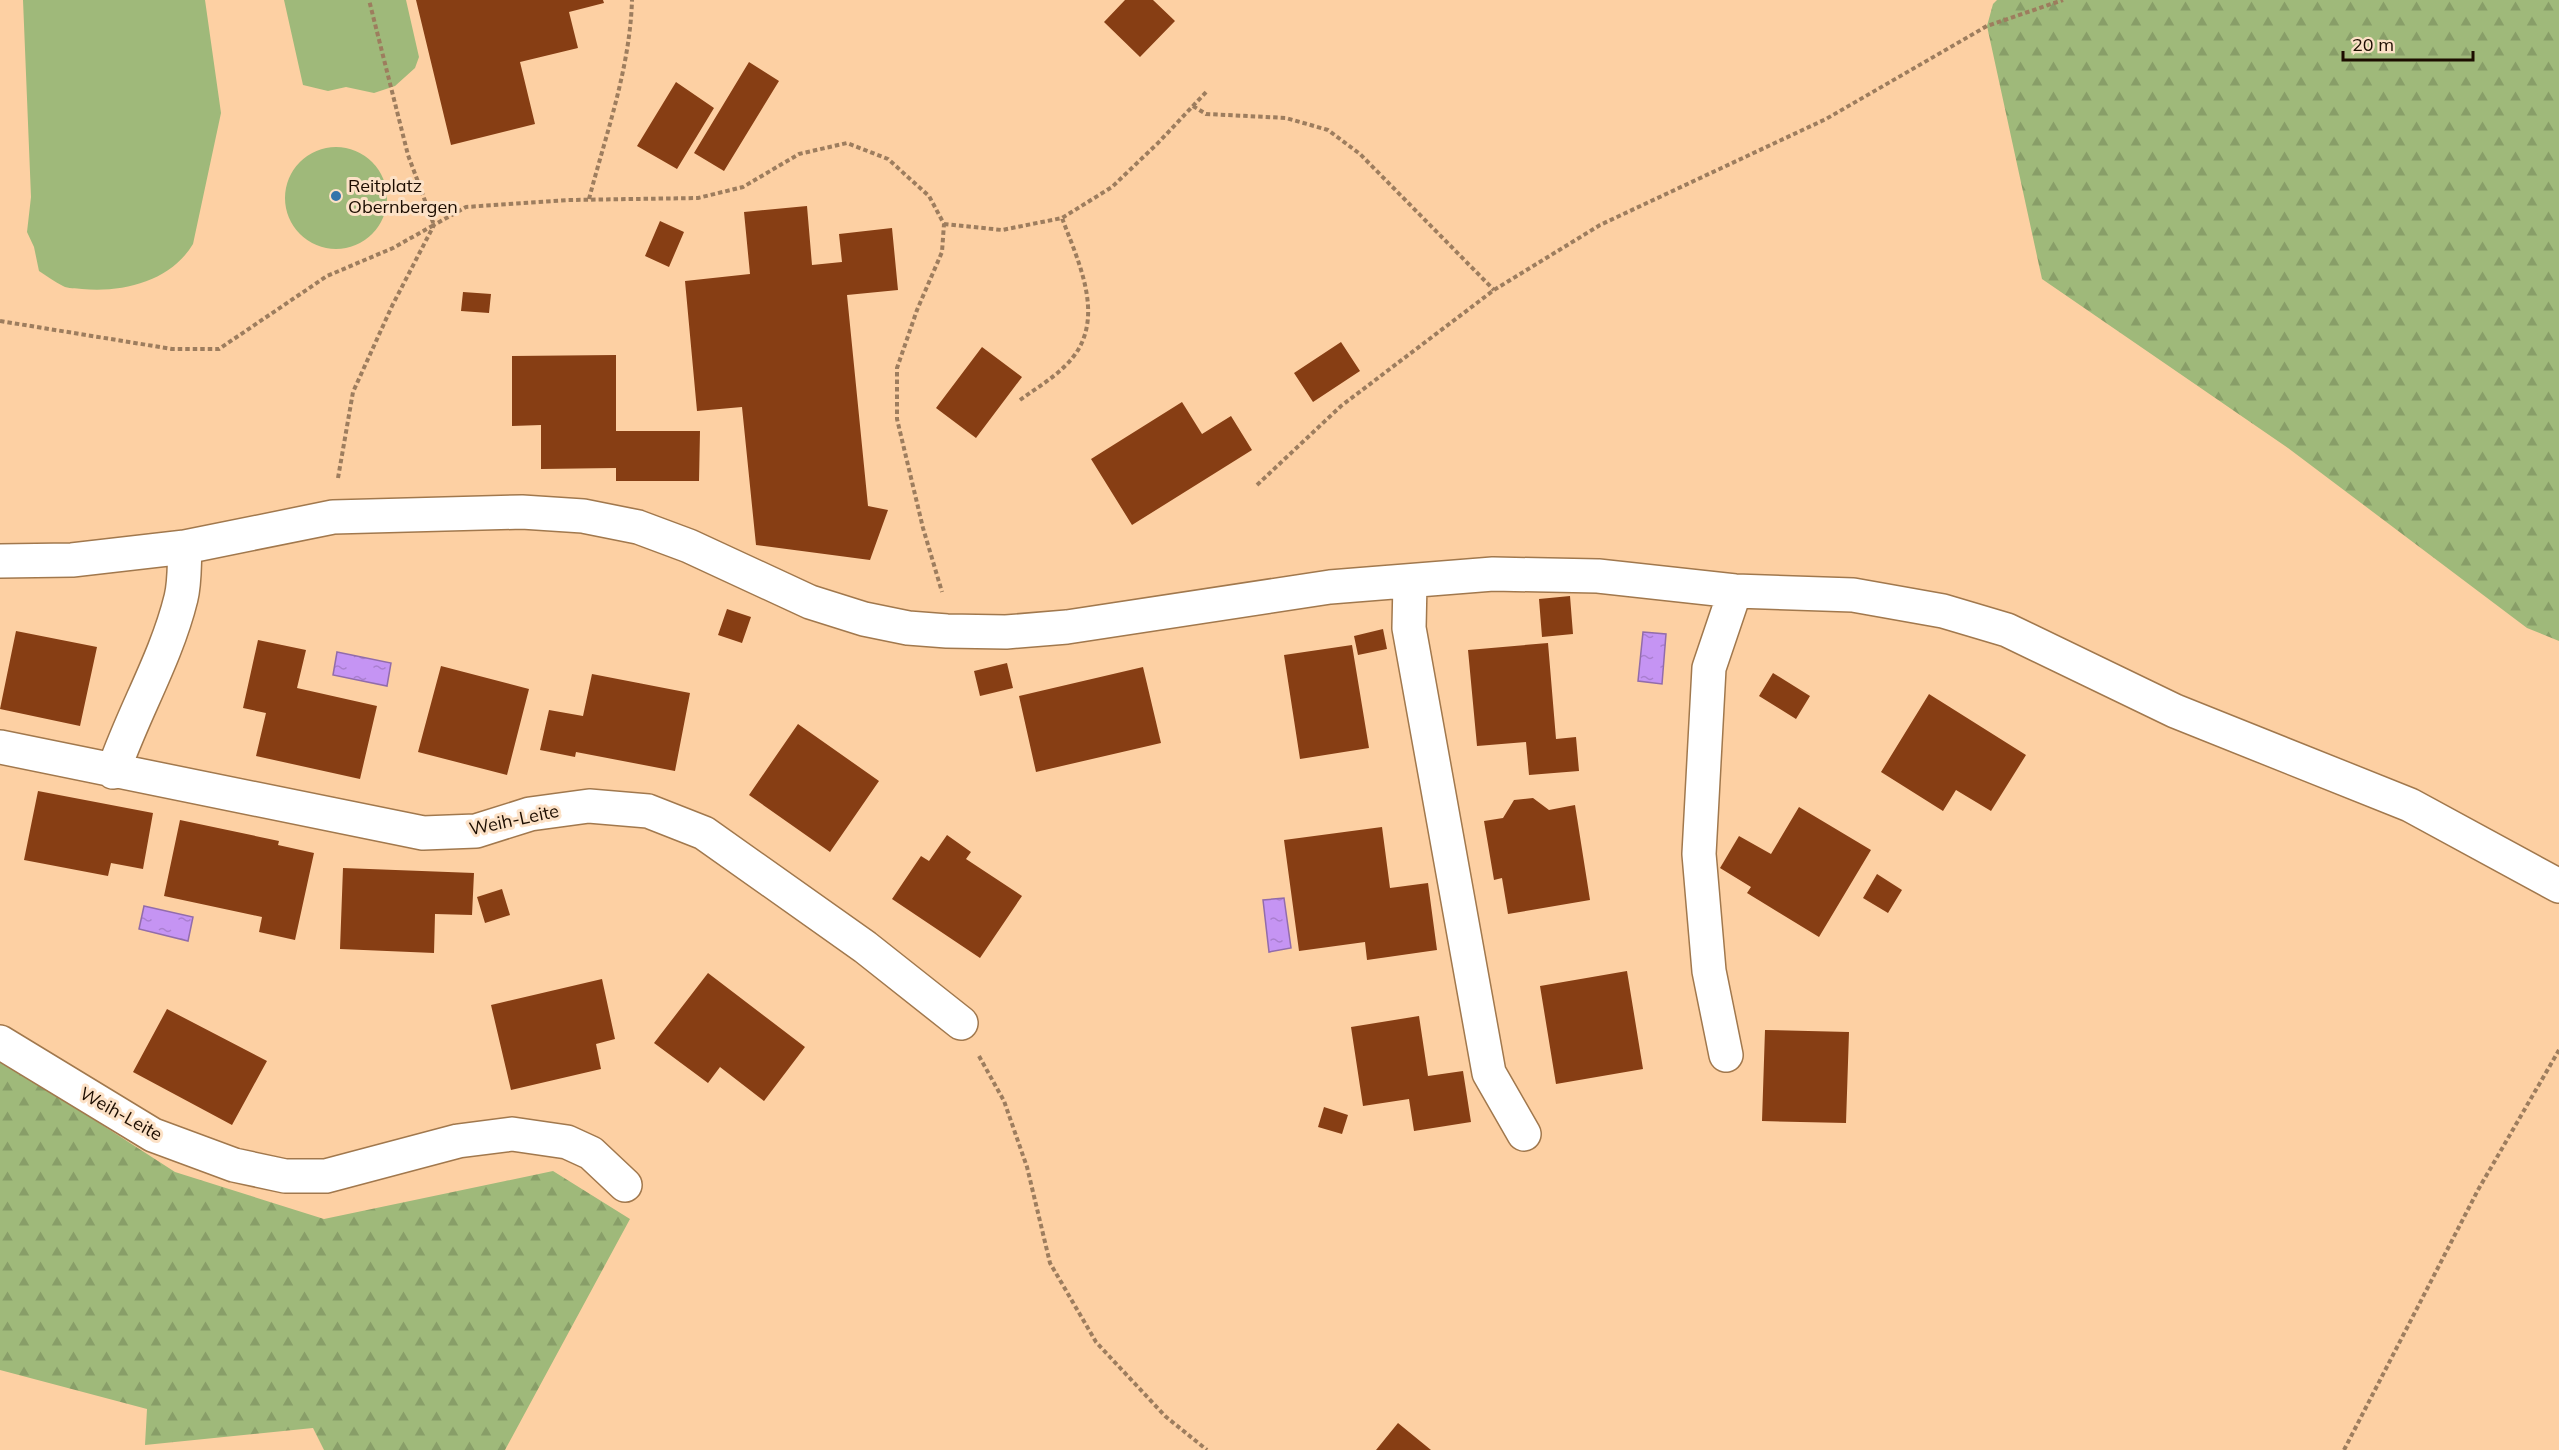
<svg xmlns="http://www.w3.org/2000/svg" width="2559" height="1450" viewBox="0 0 2559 1450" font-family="Mulish,sans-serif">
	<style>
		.forest { fill: url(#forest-firs) }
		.pitch { fill: #9fb97a }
		.water { fill: url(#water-ripples); stroke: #926caa; stroke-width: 1.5 }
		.building { fill: #873e14 }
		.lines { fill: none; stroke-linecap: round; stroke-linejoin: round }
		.minor-casing { stroke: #a1784d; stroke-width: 36 }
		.path { stroke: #9d7d5e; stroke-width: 4; stroke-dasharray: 4.5 3; stroke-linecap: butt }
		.minor { stroke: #fff; stroke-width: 33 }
		.poi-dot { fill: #3374ab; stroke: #fce1c6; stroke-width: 2 }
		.labels { text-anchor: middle; stroke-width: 6; stroke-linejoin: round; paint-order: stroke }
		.poi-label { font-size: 18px; fill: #1c0d00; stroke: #fce1c6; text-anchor: start }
		.street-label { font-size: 18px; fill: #1c0d00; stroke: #fce1c6 }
	</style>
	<defs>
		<pattern id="forest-firs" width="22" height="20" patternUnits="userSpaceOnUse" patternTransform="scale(1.5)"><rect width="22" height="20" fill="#9fb97a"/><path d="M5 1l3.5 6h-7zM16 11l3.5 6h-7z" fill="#889e68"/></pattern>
		<pattern id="water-ripples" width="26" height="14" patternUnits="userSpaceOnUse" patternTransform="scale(1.5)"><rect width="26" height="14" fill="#c594f3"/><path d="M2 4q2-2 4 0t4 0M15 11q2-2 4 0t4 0" fill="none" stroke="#a97ecf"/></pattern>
	</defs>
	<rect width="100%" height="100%" fill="#fdd0a3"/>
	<!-- forest -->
	<path class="forest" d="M1997,0H2559V641L2527,628L2288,448L2042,279L1987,26L1993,4Z
		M0,1059L175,1172L324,1219L553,1171L630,1219L505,1450H324L313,1428L145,1445L147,1409L0,1370Z"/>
	<!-- pitch -->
	<path class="pitch" d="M23,0H205L221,113L193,244C171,281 123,293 82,289C76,288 68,289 63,286C55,282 47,276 39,271L34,247L27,232L31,197Z
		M284,0H406L419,57L415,68L395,86L374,93L346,87L328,91L303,85Z
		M285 198a51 51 0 1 1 102 0a51 51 0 1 1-102 0Z"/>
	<!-- water -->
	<path class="water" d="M1643,632L1666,634L1662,684L1638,681Z
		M337,652L391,663L387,686L333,675Z
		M1284,898L1291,948L1269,952L1263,900Z
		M144,906L193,917L188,941L139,929Z"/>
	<!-- building -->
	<path class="building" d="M416,0H603L604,3L569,12L578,48L520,62L535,124L451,145Z
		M1125,0H1153L1175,21L1140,57L1104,22Z
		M749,62L779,81L724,171L694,153Z
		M676,82L714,108L677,169L637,146Z
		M807,206L812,265L842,262L839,234L892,228L898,290L847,295L868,506L888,510L870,560L756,545L742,407L697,411L685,281L750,274L744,212Z
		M660,221L684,232L669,267L645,256Z
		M463,292L491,294L489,313L461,311Z
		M1341,342L1360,371L1313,402L1294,373Z
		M982,347L1022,377L976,438L936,408Z
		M616,355V431H700L699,481H616V468L541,469V425L512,426V356Z
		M1182,402L1202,434L1231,416L1252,450L1132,525L1091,459Z
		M1570,596L1573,634L1542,637L1539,599Z
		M727,609L751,617L742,643L718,635Z
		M1383,629L1387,649L1358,655L1354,636Z
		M16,631L97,647L80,726L0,709Z
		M258,640L306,650L297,688L377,706L360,779L256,756L266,713L243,708Z
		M1548,643L1556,739L1576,737L1579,771L1529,775L1526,742L1477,746L1468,650Z
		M1352,645L1369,748L1300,759L1284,655Z
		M1007,663L1013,688L980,696L974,671Z
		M441,666L529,689L507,775L418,752Z
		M1143,667L1161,743L1036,772L1019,696Z
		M1773,673L1810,696L1796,719L1759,696Z
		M592,674L690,693L675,771L576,752L575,757L540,750L549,710L583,716Z
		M1929,694L2026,755L1991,811L1956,790L1943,811L1881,772Z
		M798,724L879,781L830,852L749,795Z
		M38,791L153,813L143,869L111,863L108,876L24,860Z
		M1533,798L1549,810L1575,805L1590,900L1508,914L1502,878L1494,880L1484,821L1503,818L1514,800Z
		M1799,807L1871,850L1819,937L1747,893L1751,887L1720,868L1739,836L1771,854Z
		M180,820L279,841L278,845L314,853L295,940L259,932L262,917L164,896Z
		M1382,827L1390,888L1428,883L1437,950L1367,960L1365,942L1299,951L1284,840Z
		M947,835L971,852L966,859L1022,896L980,958L892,899L921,856L929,861Z
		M343,868L474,873L472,915L435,914L434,953L340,949Z
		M1877,874L1902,890L1888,913L1863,898Z
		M502,889L510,915L485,923L477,897Z
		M1627,971L1643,1069L1556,1084L1540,986Z
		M708,973L805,1047L764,1101L720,1067L708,1083L654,1043Z
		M602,979L615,1039L596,1044L601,1069L511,1090L491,1005Z
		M167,1009L267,1061L232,1125L133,1072Z
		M1419,1016L1428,1076L1463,1071L1471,1122L1414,1131L1409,1099L1363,1106L1351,1027Z
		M1765,1030L1849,1032L1846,1123L1762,1121Z
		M1324,1107L1348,1115L1342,1134L1318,1127Z
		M1398,1423L1431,1450H1376Z"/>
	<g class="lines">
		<!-- minor casing -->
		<g class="minor-casing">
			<path id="minor" d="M0,561L72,560L185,547L333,517L522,512L583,516L638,527L689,546L810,602L864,619L908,628L947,631L1006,632L1067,627L1330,587L1493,574L1598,576L1735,591L1853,595L1943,611L2007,630L2175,711L2410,805L2559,886
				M1410,582L1409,628L1489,1073L1524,1134
				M0,747L423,833L476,831L530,814L589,806L648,811L704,833L865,947L961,1023
				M113,772C133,713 166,659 181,598C185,582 184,564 185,547
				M0,1042L153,1135L234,1165L285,1176H326L458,1141L512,1134L567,1142L591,1153L625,1185
				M1726,1055L1709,971L1699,854L1709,668L1735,591"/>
		</g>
		<!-- path -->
		<path class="path" d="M1193,106L1206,114L1286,118L1328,130L1360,154L1494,290
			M589,199C606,134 630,68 632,0
			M944,224L1002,230L1062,218L1112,187L1158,143L1208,90
			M0,321L172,349H219L327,276L393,248L434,225L408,155L369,0
			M1020,400C1035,389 1052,379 1065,366C1109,324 1080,266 1062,218
			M338,478L353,392L392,306L434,225L466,207L568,200L698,198L743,187L799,154L847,143L888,159L929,196L944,224L942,252L917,310L897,368V419L923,528L942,592
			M1257,485L1341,406L1494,290L1600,225L1826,119L1987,26L2063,0
			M979,1056L1004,1101L1027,1167L1050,1263L1096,1342L1165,1416L1207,1450
			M2344,1450L2478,1190L2559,1050"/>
		<!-- minor -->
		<use href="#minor" class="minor"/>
	</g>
	<!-- markers -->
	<circle class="poi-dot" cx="336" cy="196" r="6"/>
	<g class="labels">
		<!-- poi labels -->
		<g class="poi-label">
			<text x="348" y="192">Reitplatz<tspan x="348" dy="21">Obernbergen</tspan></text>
		</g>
		<!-- street labels -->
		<g class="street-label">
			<text transform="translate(514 820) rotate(-12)" y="6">Weih-Leite</text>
			<text transform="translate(121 1114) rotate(29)" y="6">Weih-Leite</text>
		</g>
	</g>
	<!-- scale -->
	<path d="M2343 51v9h130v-9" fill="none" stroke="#1c0d00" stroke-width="3"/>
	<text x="2352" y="51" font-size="18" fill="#1c0d00" stroke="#fce1c6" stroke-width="4.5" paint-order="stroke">20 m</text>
</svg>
